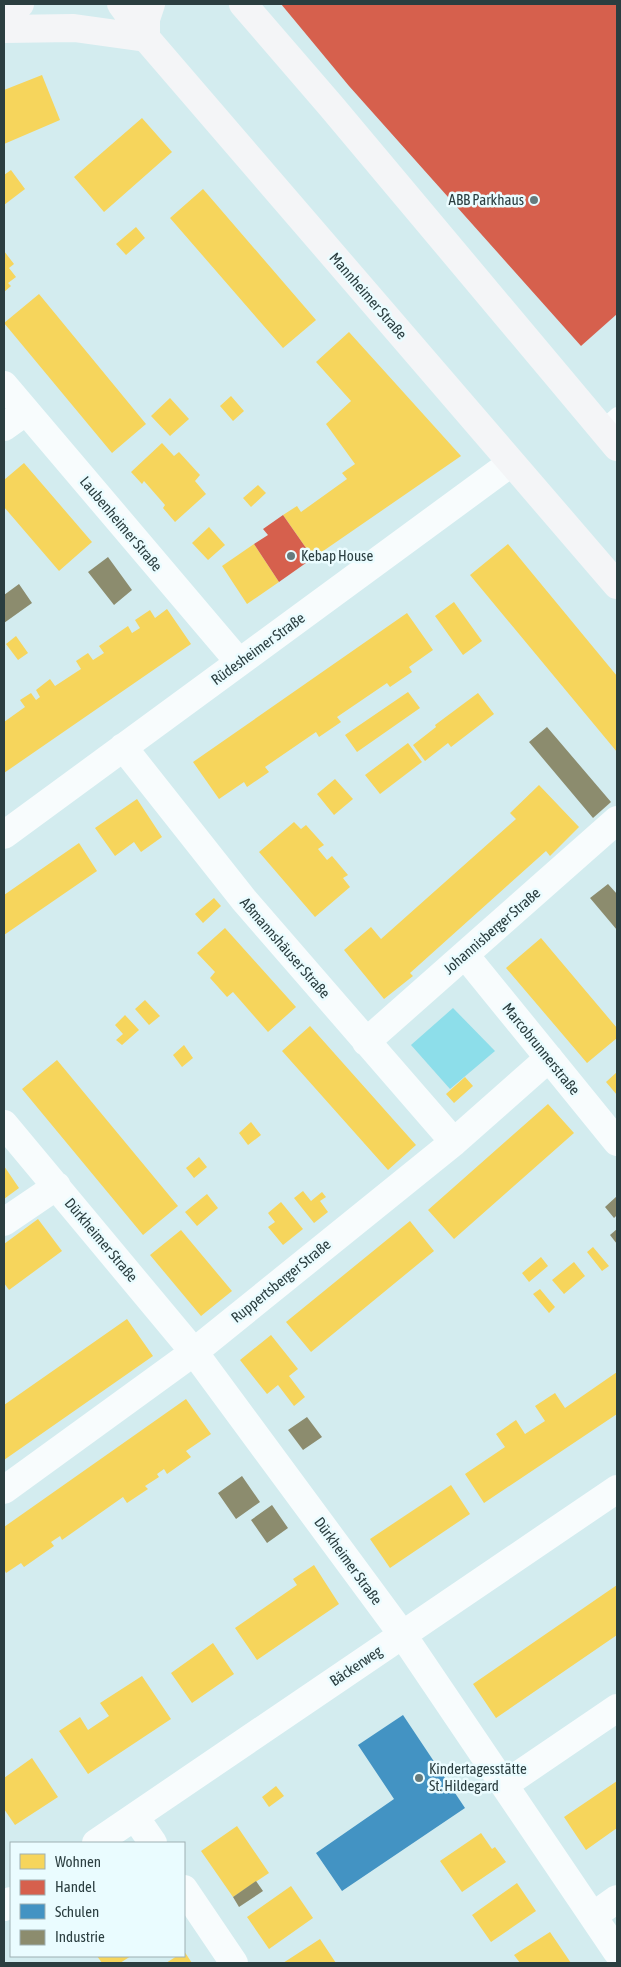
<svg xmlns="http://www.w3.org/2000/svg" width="621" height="1967" viewBox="0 0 621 1967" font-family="'Asap Condensed',sans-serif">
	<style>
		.green { fill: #8ddeea }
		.homes { fill: #f6d55c }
		.shops { fill: #d6604d }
		.schools { fill: #4393c3 }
		.industry { fill: #8c8c6e }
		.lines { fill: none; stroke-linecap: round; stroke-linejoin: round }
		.lane { stroke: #f8fcfd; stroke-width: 14 }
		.street { stroke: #f8fcfd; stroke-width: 28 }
		.secondary { stroke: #f4f5f7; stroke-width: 28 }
		.poi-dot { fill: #667b7d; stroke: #eafcff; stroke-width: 2 }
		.labels { text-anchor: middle; stroke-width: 5; stroke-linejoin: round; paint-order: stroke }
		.poi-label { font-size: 15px; fill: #2b3e40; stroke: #eafcff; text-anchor: start }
		.street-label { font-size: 15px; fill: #2b3e40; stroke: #eafcff }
	</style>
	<rect width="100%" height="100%" fill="#d3ecef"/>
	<!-- green -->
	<path class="green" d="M453,1008L495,1051L450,1089L411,1045Z"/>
	<!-- homes -->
	<path class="homes" d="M42,75L60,120L4,144V90Z
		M142,118L172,152L104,212L74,177Z
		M11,170L25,189L4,205V175Z
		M203,189L316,320L283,348L170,218Z
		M136,227L145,238L126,255L116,244Z
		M4,251L14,264L9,268L16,277L8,283L11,286L4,292Z
		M39,294L146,424L112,453L4,323Z
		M349,332L461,456L313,558L283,515L297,506L301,512L347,479L342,473L355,464L326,424L351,401L316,362Z
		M231,396L244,411L233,421L220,406Z
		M170,398L189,419L170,436L151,416Z
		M162,443L174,456L179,452L200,475L195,481L206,494L175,522L163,508L165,505L144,481L142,484L131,472Z
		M24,463L92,542L59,571L4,507V480Z
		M258,485L266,493L251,507L243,498Z
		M209,527L225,545L208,560L192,543Z
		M254,544L279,582L247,604L222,566Z
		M508,544L617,676V752L470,575Z
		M454,602L482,641L463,655L435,616Z
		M167,609L191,644L4,773V722L25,707L20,700L31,693L36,700L40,697L36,690L50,679L55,686L81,669L76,661L88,653L93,660L104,653L99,646L128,626L132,633L140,628L135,620L150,610L155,618Z
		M407,613L433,650L409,667L412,672L390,687L387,683L337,717L341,722L319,737L316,732L265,767L269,772L247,787L244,782L219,799L193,762Z
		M16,636L28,653L18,660L6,644Z
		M408,692L420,708L357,752L345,735Z
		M478,693L494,714L451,747L448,743L425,761L413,745L436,727L435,725Z
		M408,743L422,762L380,794L365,775Z
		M335,779L353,799L334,815L317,794Z
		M539,785L579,827L550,856L546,851L410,973L413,976L384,999L344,950L371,927L381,939L516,819L510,813Z
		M137,799L162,837L141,852L134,842L115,856L95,828Z
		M294,822L301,829L306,825L324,845L318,849L327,860L332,856L348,875L343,878L350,887L315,917L259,852Z
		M79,843L97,871L4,935V895Z
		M214,898L221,906L203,923L195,914Z
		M225,928L296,1007L268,1032L233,992L227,997L210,978L215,972L197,953Z
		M541,938L617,1028V1038L587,1063L506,968Z
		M145,1000L160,1016L149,1025L135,1009Z
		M125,1015L139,1030L122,1045L116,1040L123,1034L115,1025Z
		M310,1026L416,1145L388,1170L282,1051Z
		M184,1045L193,1058L182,1067L173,1055Z
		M57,1060L178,1206L143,1235L22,1089Z
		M617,1072V1095L606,1082Z
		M465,1077L473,1086L454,1103L446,1094Z
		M548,1104L574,1133L454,1239L428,1210Z
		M251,1122L261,1135L248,1145L239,1133Z
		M199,1157L207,1167L194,1178L186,1168Z
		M4,1166L19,1188L4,1199Z
		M303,1191L311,1201L322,1192L326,1197L320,1201L328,1212L314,1223L294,1198Z
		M207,1194L218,1208L197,1226L185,1212Z
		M281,1202L303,1229L283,1245L268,1227L275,1222L268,1213Z
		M38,1219L62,1251L9,1290L4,1283V1244Z
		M410,1221L434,1251L311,1352L286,1322Z
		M181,1230L232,1291L201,1316L150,1255Z
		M593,1247L609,1266L602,1271L587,1252Z
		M541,1257L548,1266L529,1282L522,1273Z
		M574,1262L585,1276L564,1294L552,1280Z
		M540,1289L555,1307L549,1313L533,1294Z
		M127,1319L153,1356L4,1460V1405Z
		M271,1335L298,1369L289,1376L305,1397L294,1406L278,1385L267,1394L240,1360Z
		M617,1372V1414L484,1503L465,1474L505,1447L496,1434L516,1420L525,1434L545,1421L535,1406L555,1393L565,1408Z
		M186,1399L211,1434L186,1451L191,1457L167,1474L164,1469L157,1474L159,1477L145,1486L148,1489L127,1503L123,1497L62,1540L60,1536L51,1542L54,1546L24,1567L21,1563L6,1573L4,1569V1541L5,1540L4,1527Z
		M451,1485L470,1514L390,1568L370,1539Z
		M314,1565L339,1604L257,1660L235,1628L297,1585L293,1579Z
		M617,1585V1635L496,1718L473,1684Z
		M213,1643L234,1674L192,1703L171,1673Z
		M142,1676L171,1719L88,1774L59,1731L80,1717L88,1730L109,1716L100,1703Z
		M32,1758L58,1797L15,1825L4,1809V1778Z
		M617,1781V1828L586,1850L564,1817Z
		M276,1786L284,1796L269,1807L262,1797Z
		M237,1826L269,1873L233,1897L201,1851Z
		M481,1833L492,1849L495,1847L506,1862L462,1892L440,1861Z
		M517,1883L536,1911L491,1942L472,1915Z
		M291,1886L313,1918L269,1949L247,1917Z
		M550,1932L571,1963H520L514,1955Z
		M320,1939L336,1963H283Z
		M184,1951L192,1963H166L177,1956H184Z
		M97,1956H131L120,1963H102Z"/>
	<!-- shops -->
	<path class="shops" d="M281,4H617V314L581,346L349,86Z
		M283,515L313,558L279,582L254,544L268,535L263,529Z"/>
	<!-- schools -->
	<path class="schools" d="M403,1715L465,1808L342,1891L316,1853L394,1799L358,1745Z"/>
	<!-- industry -->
	<path class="industry" d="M108,557L132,590L114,605L88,572Z
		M19,584L32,603L4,623V595Z
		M547,727L611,802L593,818L529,742Z
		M608,884L617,894V930L590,898Z
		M617,1196V1215L614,1218L605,1207Z
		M617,1229V1244L610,1235Z
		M307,1417L322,1437L303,1450L288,1430Z
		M242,1476L260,1502L236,1519L218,1493Z
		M272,1505L288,1528L267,1543L251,1520Z
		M256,1881L263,1891L239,1907L233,1897Z"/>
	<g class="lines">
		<!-- lane -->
		<path class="lane" d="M601,428L617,414"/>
		<!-- street -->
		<path class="street" d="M4,385L239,662
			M4,427L25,412
			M123,747L244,900L454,1142
			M4,835L511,463
			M465,955L617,1142
			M366,1042L617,820
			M4,1124L194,1352L402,1634L617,1952
			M4,1222L57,1186
			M4,1490L194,1352L454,1142L549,1058
			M504,1785L617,1708
			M135,1817L153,1843
			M96,1843L617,1489
			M184,1889L234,1963
			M4,1907L11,1901
			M593,1916L617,1899"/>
		<!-- secondary -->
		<path class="secondary" d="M121,4L146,38L617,585
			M243,4L331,106L617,447
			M4,15L20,4
			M4,29L74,28L146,38
			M146,38V19L151,4"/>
	</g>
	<!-- markers -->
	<g class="poi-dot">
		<circle cx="534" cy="200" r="5"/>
		<circle cx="291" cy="556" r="5"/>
		<circle cx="419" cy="1778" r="5"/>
	</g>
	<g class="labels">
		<!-- poi labels -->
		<g class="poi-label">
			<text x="524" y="205" text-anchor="end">ABB Parkhaus</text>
			<text x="301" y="561">Kebap House</text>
			<text x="429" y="1774">Kindertagesstätte<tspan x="429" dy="17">St. Hildegard</tspan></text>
		</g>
		<!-- street labels -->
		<g class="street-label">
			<text transform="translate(368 296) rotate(49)" y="5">Mannheimer Straße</text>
			<text transform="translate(121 524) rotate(50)" y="5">Laubenheimer Straße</text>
			<text transform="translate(258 649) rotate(-36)" y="5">Rüdesheimer Straße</text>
			<text transform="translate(492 931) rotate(-41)" y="5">Johannisberger Straße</text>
			<text transform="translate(285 948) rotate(49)" y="5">Aßmannshäuser Straße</text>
			<text transform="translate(541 1049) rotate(51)" y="5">Marcobrunnerstraße</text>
			<text transform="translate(101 1240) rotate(50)" y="5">Dürkheimer Straße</text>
			<text transform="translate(281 1281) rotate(-39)" y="5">Ruppertsberger Straße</text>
			<text transform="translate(348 1561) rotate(54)" y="5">Dürkheimer Straße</text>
			<text transform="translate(356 1666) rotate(-34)" y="5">Bäckerweg</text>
		</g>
	</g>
	<!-- border -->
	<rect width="621" height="1967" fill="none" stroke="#2b3e40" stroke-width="10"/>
	<!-- legend -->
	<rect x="10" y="1842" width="175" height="115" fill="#eafcff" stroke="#9eb0b3"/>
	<rect x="20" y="1854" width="25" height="15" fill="#f6d55c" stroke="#9eb0b3"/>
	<text x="55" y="1867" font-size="15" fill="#2b3e40">Wohnen</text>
	<rect x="20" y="1880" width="25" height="15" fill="#d6604d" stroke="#9eb0b3"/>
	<text x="55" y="1892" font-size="15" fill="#2b3e40">Handel</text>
	<rect x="20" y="1904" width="25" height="15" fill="#4393c3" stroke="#9eb0b3"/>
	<text x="55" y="1917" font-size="15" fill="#2b3e40">Schulen</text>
	<rect x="20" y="1930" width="25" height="15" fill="#8c8c6e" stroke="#9eb0b3"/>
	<text x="55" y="1942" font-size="15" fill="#2b3e40">Industrie</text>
</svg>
